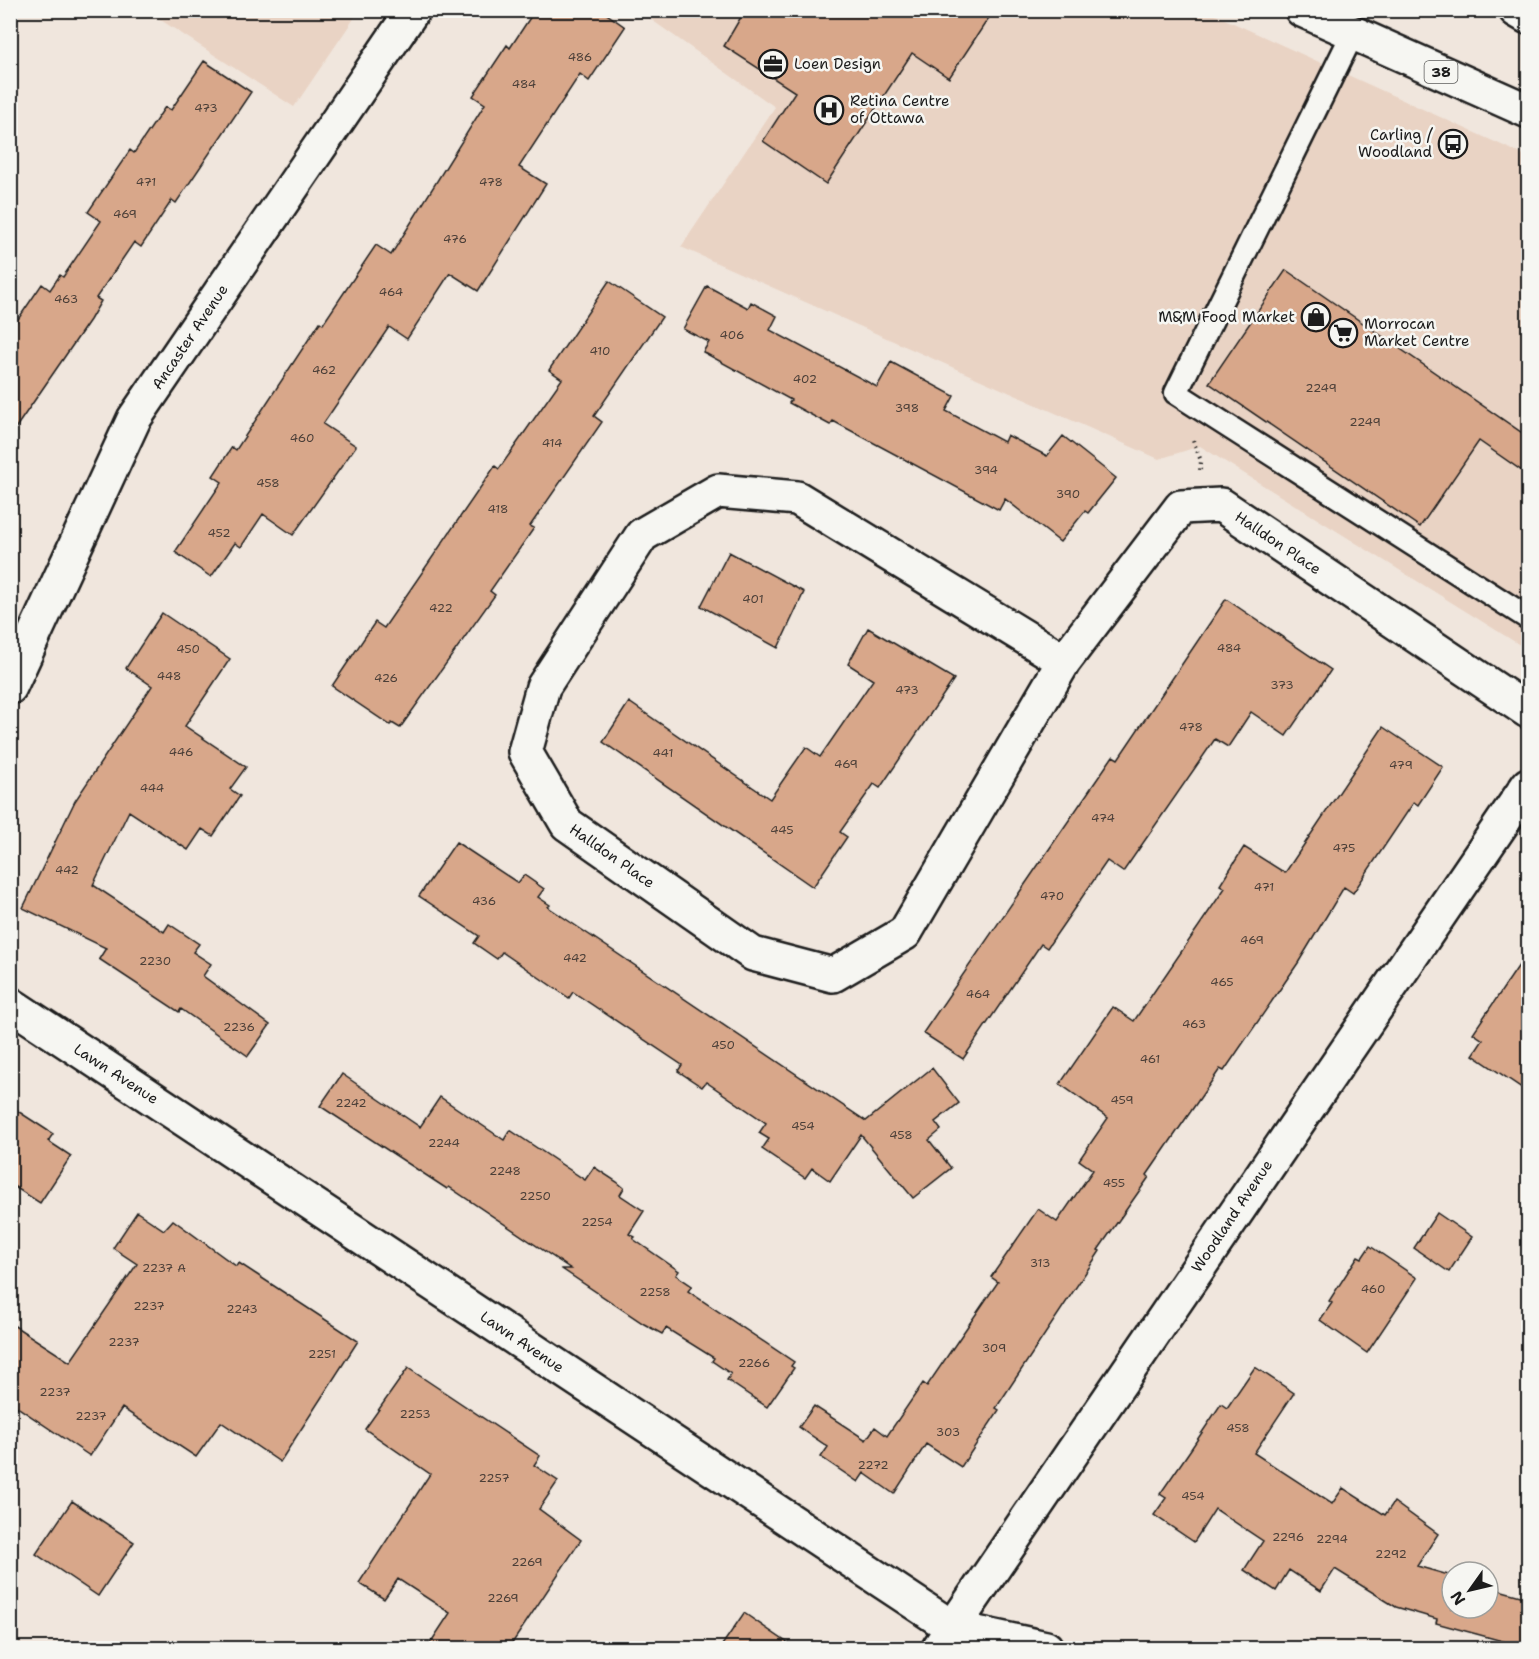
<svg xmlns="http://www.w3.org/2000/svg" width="1539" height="1659" viewBox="0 0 1539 1659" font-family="'Shantell Sans',sans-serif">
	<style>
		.built { fill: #e9d3c4 }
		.building { fill: #d8a78a; stroke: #1c1c1c; stroke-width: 1.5 }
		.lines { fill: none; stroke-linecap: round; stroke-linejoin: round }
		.service-casing { stroke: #1c1c1c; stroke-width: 27 }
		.minor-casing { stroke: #1c1c1c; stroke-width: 38 }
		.primary-casing { stroke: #1c1c1c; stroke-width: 38 }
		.path { stroke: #1c1c1c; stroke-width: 4; stroke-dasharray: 1.5 4.5; stroke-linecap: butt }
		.service { stroke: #f6f6f2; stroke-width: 22 }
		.minor { stroke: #f6f6f2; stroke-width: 33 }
		.primary { stroke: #f6f6f2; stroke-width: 33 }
		.labels { text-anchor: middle; stroke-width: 5; stroke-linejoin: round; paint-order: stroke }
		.number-label { font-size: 12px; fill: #4b3f38 }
		.shield { fill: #f6f6f2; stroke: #5d5d5c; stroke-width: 1.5 }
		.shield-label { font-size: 14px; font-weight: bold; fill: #1c1c1c }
		.poi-label { font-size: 15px; fill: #1c1c1c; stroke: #f6f6f2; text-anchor: start }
		.street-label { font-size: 15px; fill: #1c1c1c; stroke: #f6f6f2 }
	</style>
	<rect width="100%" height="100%" fill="#f0e6dd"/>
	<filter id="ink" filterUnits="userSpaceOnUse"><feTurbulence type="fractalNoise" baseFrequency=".0167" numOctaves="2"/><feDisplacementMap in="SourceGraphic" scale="12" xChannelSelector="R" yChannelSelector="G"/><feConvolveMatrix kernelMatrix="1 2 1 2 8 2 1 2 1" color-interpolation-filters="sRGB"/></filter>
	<g filter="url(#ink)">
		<!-- built -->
		<path class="built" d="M147,11L359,10V11L294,107Z
			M639,11H1207L1528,157V650L1200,446L1159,459L681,247L775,107Z"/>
		<!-- building -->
		<path class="building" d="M535,10H601L625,27L589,81L580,74L519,167L546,184L478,291L450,273L407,339L389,327L323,424L356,446L293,535L263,514L241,547L235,543L211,577L175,552L222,482L213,476L232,447L236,450L320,322L323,324L376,245L391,255L485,104L473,96L507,45L510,48Z
			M745,10H994L949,78L912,53L826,184L763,141L795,92L724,46Z
			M204,61L251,92L176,203L172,200L141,247L134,242L96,298L101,301L90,320L10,436V331L42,284L50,290L60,275L63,277L101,221L88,212L130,150L134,153L165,107L171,110Z
			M1286,270L1528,437V475L1479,441L1420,527L1209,383Z
			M609,281L662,317L594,416L602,422L530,526L534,528L490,591L495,595L400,728L392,723L390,725L332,686L375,622L384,628L495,466L499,469L562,379L549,370Z
			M707,286L748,308L751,302L777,316L770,330L877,387L891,362L954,396L946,411L1004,442L1007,435L1047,456L1063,436L1116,478L1088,513L1085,511L1060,542L1005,499L999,510L833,421L830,425L789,403L791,400L703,352L709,342L683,329Z
			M729,552L804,592L778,648L701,606Z
			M1226,599L1331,670L1286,736L1251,712L1228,747L1215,739L1123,872L1107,861L1047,948L1041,944L963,1059L923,1033L1113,756L1118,759Z
			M162,613L230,659L185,726L246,767L230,789L240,796L213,836L202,829L188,850L129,811L93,885L164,932L169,924L199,944L193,952L211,964L203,976L270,1025L248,1056L181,1009L179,1012L99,959L106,948L23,908L75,801L152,686L126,668Z
			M868,628L954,679L880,788L874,784L840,832L847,837L813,887L603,742L629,702L770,799L806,747L820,757L873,680L848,664Z
			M1383,727L1443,767L1418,805L1414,802L1353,893L1344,887L1298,963L1224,1071L1220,1069L1147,1175L1149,1177L1098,1250L1100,1251L996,1408L999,1410L961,1467L926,1444L894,1494L864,1473L858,1482L821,1457L828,1447L799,1427L814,1406L866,1440L875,1427L887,1436L923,1383L927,1386L961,1336L998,1282L991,1277L1038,1209L1057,1222L1093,1170L1079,1160L1108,1118L1060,1084L1113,1007L1134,1021L1225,888L1220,885L1244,847L1285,873Z
			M456,842L518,883L524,875L544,889L538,897L550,905L548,907L866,1121L932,1068L959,1103L935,1122L941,1130L929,1140L951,1168L913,1198L861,1135L830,1181L812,1168L805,1178L762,1149L769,1139L759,1133L766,1123L706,1082L702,1087L678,1071L682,1065L573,992L569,998L502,952L497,959L474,943L479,936L419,896Z
			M1528,952V1092L1473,1055L1483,1040L1473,1033Z
			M342,1074L420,1127L440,1097L504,1140L510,1130L585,1180L594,1167L617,1182L624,1188L620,1195L644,1211L629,1234L635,1237L633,1239L679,1271L676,1275L692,1286L688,1291L794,1362L791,1366L794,1368L767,1407L727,1380L731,1374L712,1361L714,1358L666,1328L662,1334L644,1324L562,1269H571L449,1187L447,1189L320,1106Z
			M10,1106L53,1134L48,1141L71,1156L40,1203L10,1184Z
			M137,1212L164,1230L173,1220L236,1266L239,1263L358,1341L280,1462L221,1422L196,1457L122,1408L90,1456L10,1402V1323L70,1362L137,1264L113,1248Z
			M1437,1213L1472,1237L1449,1272L1414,1248Z
			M1370,1246L1417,1278L1367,1353L1320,1320L1332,1303L1329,1301L1358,1256L1362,1258Z
			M1255,1367L1294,1393L1254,1453L1332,1504L1343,1488L1385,1515L1394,1502L1438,1534L1417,1566L1452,1576V1608H1488V1587L1528,1598V1648L1436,1623L1437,1619L1396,1607L1335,1569L1321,1591L1289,1570L1276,1591L1244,1570L1263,1541L1215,1509L1194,1542L1154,1515L1166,1498L1160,1494L1191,1449L1221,1404L1227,1408Z
			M408,1368L540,1456L534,1465L558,1481L539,1509L581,1540L509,1648H427L450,1613L398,1579L384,1599L359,1583L430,1474L365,1429Z
			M72,1501L134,1542L98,1596L36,1554Z
			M744,1613L795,1648H720Z"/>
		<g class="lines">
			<!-- service casing -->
			<g class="service-casing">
				<path id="service" d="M1353,33L1176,393L1528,618"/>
			</g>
			<!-- minor casing -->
			<g class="minor-casing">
				<path id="minor" d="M1064,661L797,498L718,491L642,535L543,687L525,752L567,824L753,954L833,975L905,933L1064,661L1181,507L1221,505L1528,711
					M10,687L134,419L413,10
					M10,1004L953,1628L1046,1648
					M939,1648L1528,785"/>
			</g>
			<!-- primary casing -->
			<g class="primary-casing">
				<path id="primary" d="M1302,10L1528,111
					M1516,10L1528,17"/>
			</g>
			<!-- path -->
			<path class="path" d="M1193,440L1201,461L1200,470"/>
			<!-- service -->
			<use href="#service" class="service"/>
			<!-- minor -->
			<use href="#minor" class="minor"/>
			<!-- primary -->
			<use href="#primary" class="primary"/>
		</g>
	</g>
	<!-- icons -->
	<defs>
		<g id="office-ring" transform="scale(1.5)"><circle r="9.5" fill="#f6f6f2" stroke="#1c1c1c" stroke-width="1.5"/><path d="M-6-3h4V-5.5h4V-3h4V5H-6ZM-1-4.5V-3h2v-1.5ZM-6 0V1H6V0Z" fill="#1c1c1c"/></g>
		<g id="hospital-ring" transform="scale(1.5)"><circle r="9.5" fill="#f6f6f2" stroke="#1c1c1c" stroke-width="1.5"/><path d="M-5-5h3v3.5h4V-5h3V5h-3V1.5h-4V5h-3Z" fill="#1c1c1c"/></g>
		<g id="bus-ring" transform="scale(1.5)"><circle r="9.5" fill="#f6f6f2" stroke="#1c1c1c" stroke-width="1.5"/><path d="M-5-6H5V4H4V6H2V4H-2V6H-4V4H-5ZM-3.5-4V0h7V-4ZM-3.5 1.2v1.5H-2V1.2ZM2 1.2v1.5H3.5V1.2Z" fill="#1c1c1c"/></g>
		<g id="shop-ring" transform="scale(1.5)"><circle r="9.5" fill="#f6f6f2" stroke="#1c1c1c" stroke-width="1.5"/><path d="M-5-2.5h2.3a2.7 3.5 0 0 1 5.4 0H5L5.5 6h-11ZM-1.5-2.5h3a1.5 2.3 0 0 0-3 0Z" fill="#1c1c1c"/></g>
		<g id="supermarket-ring" transform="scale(1.5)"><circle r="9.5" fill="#f6f6f2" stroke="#1c1c1c" stroke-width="1.5"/><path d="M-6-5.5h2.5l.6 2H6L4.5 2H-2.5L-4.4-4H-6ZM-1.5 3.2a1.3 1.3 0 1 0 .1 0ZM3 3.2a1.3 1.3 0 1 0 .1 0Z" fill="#1c1c1c"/></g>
	</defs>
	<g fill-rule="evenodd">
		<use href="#office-ring" x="773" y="64"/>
		<use href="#hospital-ring" x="829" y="110"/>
		<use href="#bus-ring" x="1453" y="144"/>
		<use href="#shop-ring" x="1316" y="317"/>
		<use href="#supermarket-ring" x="1343" y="333"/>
	</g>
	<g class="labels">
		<!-- number labels -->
		<g class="number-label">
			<text x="580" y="61">486</text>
			<text x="524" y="88">484</text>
			<text x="206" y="112">473</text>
			<text x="146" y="186">471</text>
			<text x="491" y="186">478</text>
			<text x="125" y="218">469</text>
			<text x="455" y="243">476</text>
			<text x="391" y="296">464</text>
			<text x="66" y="303">463</text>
			<text x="732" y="339">406</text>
			<text x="600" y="355">410</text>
			<text x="324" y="374">462</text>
			<text x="805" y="383">402</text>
			<text x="1321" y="392">2249</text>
			<text x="907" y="412">398</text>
			<text x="1365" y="426">2249</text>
			<text x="302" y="442">460</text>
			<text x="552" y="447">414</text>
			<text x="986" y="474">394</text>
			<text x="268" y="487">458</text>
			<text x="1068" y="498">390</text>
			<text x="498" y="513">418</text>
			<text x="219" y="537">452</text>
			<text x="753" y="603">401</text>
			<text x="441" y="612">422</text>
			<text x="1229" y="652">484</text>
			<text x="188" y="653">450</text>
			<text x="169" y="680">448</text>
			<text x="386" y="682">426</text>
			<text x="1282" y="689">373</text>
			<text x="907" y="694">473</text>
			<text x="1191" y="731">478</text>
			<text x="181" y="756">446</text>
			<text x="663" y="757">441</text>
			<text x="846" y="768">469</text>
			<text x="1401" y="769">479</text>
			<text x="152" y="792">444</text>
			<text x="1103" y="822">474</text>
			<text x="782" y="834">445</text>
			<text x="1344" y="852">475</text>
			<text x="67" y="874">442</text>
			<text x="1264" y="891">471</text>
			<text x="1052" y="900">470</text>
			<text x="484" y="905">436</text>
			<text x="1252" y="944">469</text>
			<text x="575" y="962">442</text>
			<text x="155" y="965">2230</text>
			<text x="1222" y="986">465</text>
			<text x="978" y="998">464</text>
			<text x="1194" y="1028">463</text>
			<text x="239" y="1031">2236</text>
			<text x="723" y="1049">450</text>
			<text x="1150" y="1063">461</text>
			<text x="1122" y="1104">459</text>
			<text x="351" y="1107">2242</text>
			<text x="803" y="1130">454</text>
			<text x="901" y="1139">458</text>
			<text x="444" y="1147">2244</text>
			<text x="505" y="1175">2248</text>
			<text x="1114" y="1187">455</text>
			<text x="535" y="1200">2250</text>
			<text x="597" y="1226">2254</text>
			<text x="1040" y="1267">313</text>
			<text x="164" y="1272">2237 A</text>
			<text x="1373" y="1293">460</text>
			<text x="655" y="1296">2258</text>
			<text x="149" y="1310">2237</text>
			<text x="242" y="1313">2243</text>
			<text x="124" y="1346">2237</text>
			<text x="994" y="1352">309</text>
			<text x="322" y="1358">2251</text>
			<text x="754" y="1367">2266</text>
			<text x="55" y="1396">2237</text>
			<text x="415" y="1418">2253</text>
			<text x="91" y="1420">2237</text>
			<text x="1238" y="1432">458</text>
			<text x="948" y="1436">303</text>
			<text x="873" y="1469">2272</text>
			<text x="494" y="1482">2257</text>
			<text x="1193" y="1500">454</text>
			<text x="1288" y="1541">2296</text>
			<text x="1332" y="1543">2294</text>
			<text x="1391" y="1558">2292</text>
			<text x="527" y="1566">2269</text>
			<text x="503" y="1602">2269</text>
		</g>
		<!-- shield labels -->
		<rect class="shield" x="1424.5" y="61" width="33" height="22" rx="4.5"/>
		<g class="shield-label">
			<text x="1441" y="77">38</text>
		</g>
		<!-- poi labels -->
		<g class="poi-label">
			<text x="794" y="69">Loen Design</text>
			<text x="850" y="106">Retina Centre<tspan x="850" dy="17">of Ottawa</tspan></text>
			<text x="1432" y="140" text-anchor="end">Carling /<tspan x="1432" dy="17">Woodland</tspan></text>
			<text x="1295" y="322" text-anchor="end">M&amp;M Food Market</text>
			<text x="1364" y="329">Morrocan<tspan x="1364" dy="17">Market Centre</tspan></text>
		</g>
		<!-- street labels -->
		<g class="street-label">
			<text transform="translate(190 337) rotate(-56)" y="5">Ancaster Avenue</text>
			<text transform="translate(1278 543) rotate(34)" y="5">Halldon Place</text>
			<text transform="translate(612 856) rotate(35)" y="5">Halldon Place</text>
			<text transform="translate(116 1074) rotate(33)" y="5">Lawn Avenue</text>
			<text transform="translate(1232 1216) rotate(-56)" y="5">Woodland Avenue</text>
			<text transform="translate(522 1342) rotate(34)" y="5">Lawn Avenue</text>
		</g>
	</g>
	<!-- margin -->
	<rect width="1539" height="1659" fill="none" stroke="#f6f6f2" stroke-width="36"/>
	<rect x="18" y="18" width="1503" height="1623" fill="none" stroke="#1c1c1c" stroke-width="2" filter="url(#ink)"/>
	<!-- north arrow -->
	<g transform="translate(1470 1590) rotate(236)"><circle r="28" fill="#f6f6f2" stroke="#9f9f9c" stroke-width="1.5"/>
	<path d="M0-4.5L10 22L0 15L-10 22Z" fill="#1c1c1c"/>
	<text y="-9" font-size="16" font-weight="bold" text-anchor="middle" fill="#1c1c1c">N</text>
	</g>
</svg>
